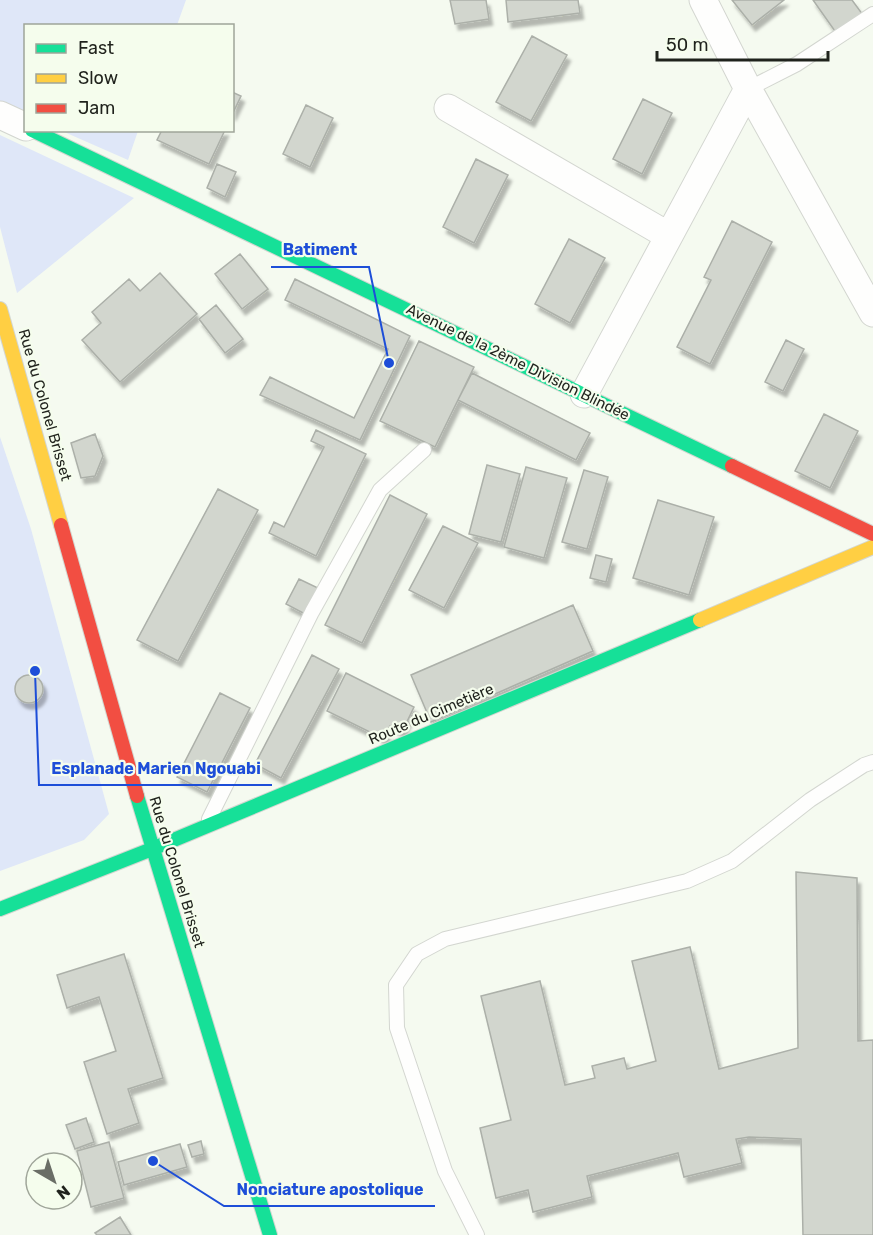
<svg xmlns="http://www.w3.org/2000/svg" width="873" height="1235" viewBox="0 0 873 1235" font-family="Rubik,sans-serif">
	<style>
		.park { fill: #dfe7f8 }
		.building { fill: #d2d6ce; stroke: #acb0a9; stroke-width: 1.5; filter: url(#shadow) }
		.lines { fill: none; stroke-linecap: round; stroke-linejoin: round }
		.lane-casing { stroke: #d3d6d0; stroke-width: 16 }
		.street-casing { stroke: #d3d6d0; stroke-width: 29 }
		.fast-casing { stroke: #d3d6d0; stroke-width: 16 }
		.slow-casing { stroke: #d3d6d0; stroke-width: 16 }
		.jam-casing { stroke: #d3d6d0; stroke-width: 16 }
		.lane { stroke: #fefefd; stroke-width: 14 }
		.street { stroke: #fefefd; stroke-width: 27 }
		.fast { stroke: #16e098; stroke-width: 14 }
		.slow { stroke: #ffcf43; stroke-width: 14 }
		.jam { stroke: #f24e42; stroke-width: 14 }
		.labels { text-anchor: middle; stroke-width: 4.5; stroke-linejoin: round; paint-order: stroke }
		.street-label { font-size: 15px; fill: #1f221c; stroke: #f5fded }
		.leader { fill: none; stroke: #1d4ed8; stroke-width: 2 }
		.callout-dot { fill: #1d4ed8; stroke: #f5fded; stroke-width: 2 }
		.callout-label { font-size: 16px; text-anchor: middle; font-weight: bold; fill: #1d4ed8; stroke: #f5fded; stroke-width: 4.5; stroke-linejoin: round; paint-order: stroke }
	</style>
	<defs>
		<filter id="shadow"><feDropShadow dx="3.5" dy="6" stdDeviation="1.5" flood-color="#0004"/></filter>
	</defs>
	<rect width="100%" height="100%" fill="#f5faf0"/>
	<!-- park -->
	<path class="park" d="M0,0H186L177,25L26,26L25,114L0,102Z
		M62,131H138L128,160Z
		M0,135L134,198L17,293L0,227Z
		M0,437L31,529L109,814L84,840L0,871Z"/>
	<!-- building -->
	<path class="building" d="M450,0H486L489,19L455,24Z
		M506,0H578L580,13L508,22Z
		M732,0H784L752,25Z
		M813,0H852L863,15L837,34Z
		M532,36L567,55L531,121L496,102Z
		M232,92L241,96L232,115Z
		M643,99L672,113L642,174L613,159Z
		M306,105L333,118L310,167L283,154Z
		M162,130H225L209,164L157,140Z
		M476,159L508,175L474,243L443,227Z
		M217,164L236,172L225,197L207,188Z
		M732,221L772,242L710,364L677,347L711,280L704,277Z
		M569,239L605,258L570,323L535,304Z
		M240,254L268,289L242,309L215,274Z
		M160,273L197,314L120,382L82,340L101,323L92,312L129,279L140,291Z
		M295,279L410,336L360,440L260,395L270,377L354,418L388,349L285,300Z
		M216,305L243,339L225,353L199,319Z
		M786,340L804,349L783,391L765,382Z
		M419,341L474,367L435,447L380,421Z
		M472,373L590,433L576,460L458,400Z
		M824,414L858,431L830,488L795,471Z
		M316,430L366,454L316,556L269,533L274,522L284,527L324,447L311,441Z
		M95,434L103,456L95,476L81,478L71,443Z
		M487,465L520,474L501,542L469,534Z
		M526,467L567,478L544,558L504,547Z
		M584,470L608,477L587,549L562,542Z
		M218,489L258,510L178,661L137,640Z
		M390,495L427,514L362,643L325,625Z
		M658,500L714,517L689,595L633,578Z
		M443,526L478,543L444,608L409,590Z
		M596,555L612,559L606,582L590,578Z
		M299,579L318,588L305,614L286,604Z
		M573,605L593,651L431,722L411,675Z
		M312,655L339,669L281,778L255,764Z
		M346,673L414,707L402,732L390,726L384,739L327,711Z
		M15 689a14 14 0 1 1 28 0a14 14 0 1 1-28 0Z
		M220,693L250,708L207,792L177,777Z
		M796,872L857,878L858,1041L873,1040V1235H803L801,1139L749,1137L736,1139L742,1163L684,1177L678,1153L587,1176L592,1197L533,1212L528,1190L496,1198L480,1128L511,1120L481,996L540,981L565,1085L595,1078L592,1066L624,1058L627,1069L656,1061L632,961L690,947L719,1069L798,1048Z
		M124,954L163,1078L128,1089L139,1123L107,1134L84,1062L116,1051L99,997L67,1008L57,975Z
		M86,1118L94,1142L75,1149L66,1125Z
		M201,1141L204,1154L192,1157L188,1145Z
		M109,1142L124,1198L91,1207L77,1151Z
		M180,1144L187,1167L124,1185L118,1162Z
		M120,1217L131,1235H97L95,1233Z"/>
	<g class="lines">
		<!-- lane casing -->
		<g class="lane-casing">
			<path id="lane" d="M748,89L797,64L873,14
				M209,819L312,612L380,490L424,450
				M477,1235L445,1171L397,1028L396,985L417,954L445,939L687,881L732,861L810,800L864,765L873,762"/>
		</g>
		<!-- street casing -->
		<g class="street-casing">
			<path id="street" d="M703,0L748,89L873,313
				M448,108L669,236
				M0,115L26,127
				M584,394L748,89"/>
		</g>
		<!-- fast casing -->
		<g class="fast-casing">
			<path id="fast" d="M32,130L732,466
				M137,796L270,1235
				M0,909L152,849L700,620"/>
		</g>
		<!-- slow casing -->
		<g class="slow-casing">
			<path id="slow" d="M0,309L61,525
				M700,620L873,547"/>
		</g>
		<!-- jam casing -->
		<g class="jam-casing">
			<path id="jam" d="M732,466L873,534
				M61,525L137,796"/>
		</g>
		<!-- lane -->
		<use href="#lane" class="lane"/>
		<!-- street -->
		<use href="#street" class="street"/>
		<!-- fast -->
		<use href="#fast" class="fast"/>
		<!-- slow -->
		<use href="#slow" class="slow"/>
		<!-- jam -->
		<use href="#jam" class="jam"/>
	</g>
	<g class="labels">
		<!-- street labels -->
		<g class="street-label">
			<text transform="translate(518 362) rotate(26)" y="5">Avenue de la 2ème Division Blindée</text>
			<text transform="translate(45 405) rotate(74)" y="5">Rue du Colonel Brisset</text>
			<text transform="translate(431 714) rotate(-23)" y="5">Route du Cimetière</text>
			<text transform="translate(177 872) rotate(73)" y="5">Rue du Colonel Brisset</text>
		</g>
	</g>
	<!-- callouts -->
	<path class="leader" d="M389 363L369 267H271M35 671L39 785H272M153 1161L224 1206H435"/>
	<g class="callout-dot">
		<circle cx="389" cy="363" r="6"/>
		<circle cx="35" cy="671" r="6"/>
		<circle cx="153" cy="1161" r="6"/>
	</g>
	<g class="callout-label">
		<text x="320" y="255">Batiment</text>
		<text x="156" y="774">Esplanade Marien Ngouabi</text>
		<text x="330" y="1195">Nonciature apostolique</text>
	</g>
	<!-- legend -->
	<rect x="24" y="24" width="210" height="108" fill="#f5fded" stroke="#9fa599" stroke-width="1.5"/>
	<rect x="36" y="44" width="30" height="9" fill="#16e098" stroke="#9fa599" stroke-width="1.5"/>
	<text x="78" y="54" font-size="18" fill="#1f221c">Fast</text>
	<rect x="36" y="74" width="30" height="9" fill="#ffcf43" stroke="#9fa599" stroke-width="1.5"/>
	<text x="78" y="84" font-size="18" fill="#1f221c">Slow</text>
	<rect x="36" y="104" width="30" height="9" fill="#f24e42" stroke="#9fa599" stroke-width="1.5"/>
	<text x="78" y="114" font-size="18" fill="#1f221c">Jam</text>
	<!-- north arrow -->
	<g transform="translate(54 1181) rotate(141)"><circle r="28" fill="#f5fded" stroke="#9fa599" stroke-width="1.5"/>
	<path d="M0-4.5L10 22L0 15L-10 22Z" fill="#6a6e66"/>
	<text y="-9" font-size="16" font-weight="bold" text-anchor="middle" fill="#1f221c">N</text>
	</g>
	<!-- scale -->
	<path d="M657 51v9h171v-9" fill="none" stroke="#1f221c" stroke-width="3"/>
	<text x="666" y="51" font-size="18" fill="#1f221c" stroke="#f5fded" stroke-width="4.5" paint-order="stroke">50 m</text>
</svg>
